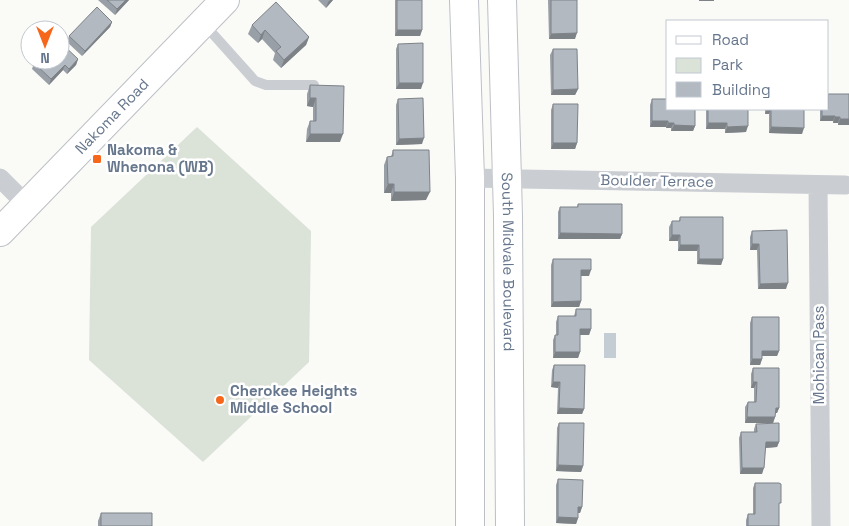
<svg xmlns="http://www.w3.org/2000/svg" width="849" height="526" viewBox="0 0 849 526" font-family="'Space Grotesk',sans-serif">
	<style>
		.green { fill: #dbe2d8 }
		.water { fill: #c3cdd3 }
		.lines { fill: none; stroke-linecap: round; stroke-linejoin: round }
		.secondary-casing { stroke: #bcc0c6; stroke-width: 30 }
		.service { stroke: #cacdd2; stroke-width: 10 }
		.minor { stroke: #cacdd2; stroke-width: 19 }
		.secondary { stroke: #fff; stroke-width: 28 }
		.wall { fill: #999fa6 }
		.shaded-wall { fill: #7d8287 }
		.building { fill: #b2b9c1; stroke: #7d8287 }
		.poi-dot { fill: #f6671b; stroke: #fff; stroke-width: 2 }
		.labels { text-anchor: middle; stroke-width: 5; stroke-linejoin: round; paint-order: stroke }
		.street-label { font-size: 15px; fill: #66768c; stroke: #fff }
		.poi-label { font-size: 15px; font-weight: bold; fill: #66768c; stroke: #fff; text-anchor: start }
	</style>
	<rect width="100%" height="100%" fill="#fafaf7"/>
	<!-- green -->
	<path class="green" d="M197,127L311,231L309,362L203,462L89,360L91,227Z"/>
	<!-- water -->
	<path class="water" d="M604,333H616V358H604Z"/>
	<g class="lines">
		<!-- secondary casing -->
		<g class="secondary-casing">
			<g id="secondary">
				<path d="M464,0L470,178V526"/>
				<path id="s1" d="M502,0L508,216L510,526"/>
				<path id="s2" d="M0,232L225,0"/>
			</g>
		</g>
		<!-- service -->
		<path class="service" d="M204,24L255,81L266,85H314"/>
		<!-- minor -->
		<path class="minor" d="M0,178L26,204
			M470,178L845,185
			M818,185L821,526"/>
		<!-- secondary -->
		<use href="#secondary" class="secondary"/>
	</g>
	<!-- wall -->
	<path class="wall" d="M98,0H129L115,15Z
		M318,0H333L326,8Z
		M395,0H422V30L420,36H395Z
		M548,0H577L575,39H549Z
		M112,22L110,27L82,56L67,42L69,36Z
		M252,25L309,37L306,45L281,68L273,60L275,53L262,39L258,43L248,34Z
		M398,44L421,89H396V49Z
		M553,49L578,89L575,95H551L550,55Z
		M78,59L76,65L67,74L63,70L49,85L32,69L34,63Z
		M310,85L340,142H306L307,129L310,121H313V107L307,106V94Z
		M849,94V125H838V123H833V121H820V109H828Z
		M398,99L422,144L396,145V105Z
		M652,99L695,126L693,131H671V128H666V127H650V105Z
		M553,104L577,143L575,149H551V110Z
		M706,109H748L746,132L725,133V129H706Z
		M765,109H804L802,134L769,133V114H765Z
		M393,150L426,200L391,201V193H384V165L387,157H391Z
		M578,204L622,234L620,239H558V212L560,207H577Z
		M680,217L723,259L721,265L697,264V251H678V241H669V227L672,221H679Z
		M752,231L786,289H758L757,250H750V237Z
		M553,259L589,276H581V301L579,307H551V265Z
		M576,309L591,329L589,335H580V352L578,358H553V340L555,335H556V322L558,316H574Z
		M752,317L779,351L777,356H762V359L760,365H750V323Z
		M554,365L584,409L582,414H557L558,388L551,387L552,370Z
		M753,368L779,408L777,413H775V417L773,423H745V407L748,402H754V388H751V374Z
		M559,423L583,466L581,472L556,471L557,428Z
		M756,424L779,442L777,447L765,448L762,474H740L739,438L741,432H754V429Z
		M558,479L582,507L580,513H578V518L576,524L556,523V485Z
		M755,483L779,507V526H746V520L748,514H753V488Z
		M101,513L152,526H98V521Z"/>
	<!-- shaded-wall -->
	<path class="shaded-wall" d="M126,0H129L115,15L117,9Z
		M330,0H333L326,8L328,2Z
		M699,0H714V1H699Z
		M112,22L110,27L82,56L85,51Z
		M265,30L262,39L258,43L261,35Z
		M397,30H422L420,36H395Z
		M577,33L575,39H549L551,34Z
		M309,37L306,45L281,68L284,60Z
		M78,59L76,65L67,74L69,69Z
		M65,65L63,70L49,85L51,79Z
		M399,83H423L421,89H396Z
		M578,89L575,95H551L553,90Z
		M310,98H316L313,107L307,106Z
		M767,109H771L769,114H765Z
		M822,116H835L833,121H820Z
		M835,117H840L838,123H833Z
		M840,119H849V125H838Z
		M652,121H668L666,127H650Z
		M668,123H674L671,128H666Z
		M708,123H727L725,129H706Z
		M674,125L695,126L693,131H671Z
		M748,126L746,132L725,133L727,127Z
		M771,127L804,128L802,134L769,133Z
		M310,134H343L340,142H306Z
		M424,138L422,144L396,145L399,139Z
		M553,143H577L575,149H551Z
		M388,184H394L391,193H384Z
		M394,192H430L426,200L391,201Z
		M560,233L622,234L620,239H558Z
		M672,235H680L678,241H669Z
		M752,244H759L757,250H750Z
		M680,245H699L697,251H678Z
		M699,259H723L721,265L697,264Z
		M581,270H591L589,276H579Z
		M788,283L786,289H758L760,284Z
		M581,301L579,307H551L553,302Z
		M580,329H591L589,335H578Z
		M762,351H779L777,356H760Z
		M555,352H580L578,358H553Z
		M752,359H762L760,365H750Z
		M553,382H560L558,388L551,387Z
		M753,382H757L754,388H751Z
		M559,408L584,409L582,414H557Z
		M776,408H779L777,413H773Z
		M747,417H775L773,423H745Z
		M766,442H779L777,447L764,448Z
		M558,465L583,466L581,472L556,471Z
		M742,468H764L762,474H740Z
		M578,507H582L580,513H576Z
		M558,517L578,518L576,524L556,523Z"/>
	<!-- building -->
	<path class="building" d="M107,0H126L117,9Z
		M397,0H422V30H397Z
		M551,0H577V33L551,34Z
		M276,2L309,37L284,60L276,51L281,47L265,30L261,35L252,25Z
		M97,7L112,22L85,51L69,36Z
		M60,42L78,59L69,69L65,65L51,79L34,63L37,60H60Z
		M423,43V83H399L398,44Z
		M553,49H577L578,89L553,90Z
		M310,85L344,86L343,134H310V121H316V98H310Z
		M828,94H849V119H840V117H835V116H822V109H828Z
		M423,98L424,138L399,139L398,99Z
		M652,99H668V109H695V126L674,125V123H668V121H652Z
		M553,104H578L577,143H553Z
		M708,109H748V126L727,127V123H708Z
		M771,109H804V128L771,127Z
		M393,150H429L430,192H394V184H388L387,157L393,156Z
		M578,204H622V234L560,233V207H578Z
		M680,217H723V259H699V245H680V235H672V221H680Z
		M787,230L788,283L760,284L759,244H752V231Z
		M553,259H591V270H581V301L553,302Z
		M576,309H591V329H580V352H555V335H558V316H576Z
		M752,317H779V351H762V359H752Z
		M554,365H585L584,409L559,408L560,382H553Z
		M753,368H779V408H776L775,417H747L748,402H756L757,382H753Z
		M559,423H584L583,466L558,465Z
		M779,423V442H766L764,468H742L741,432H757L756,424Z
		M558,479L583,480L582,507H578V518L558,517Z
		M755,483H779L781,484V503H779V526H748V514H755Z
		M101,513H152V526H101Z"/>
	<!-- markers -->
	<g class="poi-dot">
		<rect x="92" y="154" width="10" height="10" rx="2.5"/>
		<circle cx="220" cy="400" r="5"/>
	</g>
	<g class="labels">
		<!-- street labels -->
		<g class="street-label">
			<text dy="5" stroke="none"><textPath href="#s2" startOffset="161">Nakoma Road</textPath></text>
			<text transform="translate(657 181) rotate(1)" y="5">Boulder Terrace</text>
			<text dy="5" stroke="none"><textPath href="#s1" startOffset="262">South Midvale Boulevard</textPath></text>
			<text transform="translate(819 355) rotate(-90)" y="5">Mohican Pass</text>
		</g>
		<!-- poi labels -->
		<g class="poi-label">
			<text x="107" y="155">Nakoma &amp;<tspan x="107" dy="17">Whenona (WB)</tspan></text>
			<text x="230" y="396">Cherokee Heights<tspan x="230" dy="17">Middle School</tspan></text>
		</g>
	</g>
	<!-- legend -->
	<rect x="666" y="20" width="162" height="90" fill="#ffffff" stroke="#c2c8d1"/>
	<rect x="676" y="36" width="25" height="8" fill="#ffffff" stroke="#c2c8d1"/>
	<text x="712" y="45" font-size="15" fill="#66768c">Road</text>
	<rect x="676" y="58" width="25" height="15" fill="#dbe2d8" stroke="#c2c8d1"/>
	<text x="712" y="70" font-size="15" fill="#66768c">Park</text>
	<rect x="676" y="82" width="25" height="15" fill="#b2b9c1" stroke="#c2c8d1"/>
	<text x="712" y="95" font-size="15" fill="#66768c">Building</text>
	<!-- north arrow -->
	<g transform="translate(45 45) rotate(180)"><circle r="24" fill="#ffffff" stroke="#c2c8d1"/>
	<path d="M0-4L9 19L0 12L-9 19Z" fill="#f6671b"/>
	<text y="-8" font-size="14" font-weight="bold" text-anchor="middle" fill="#66768c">N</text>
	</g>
</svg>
